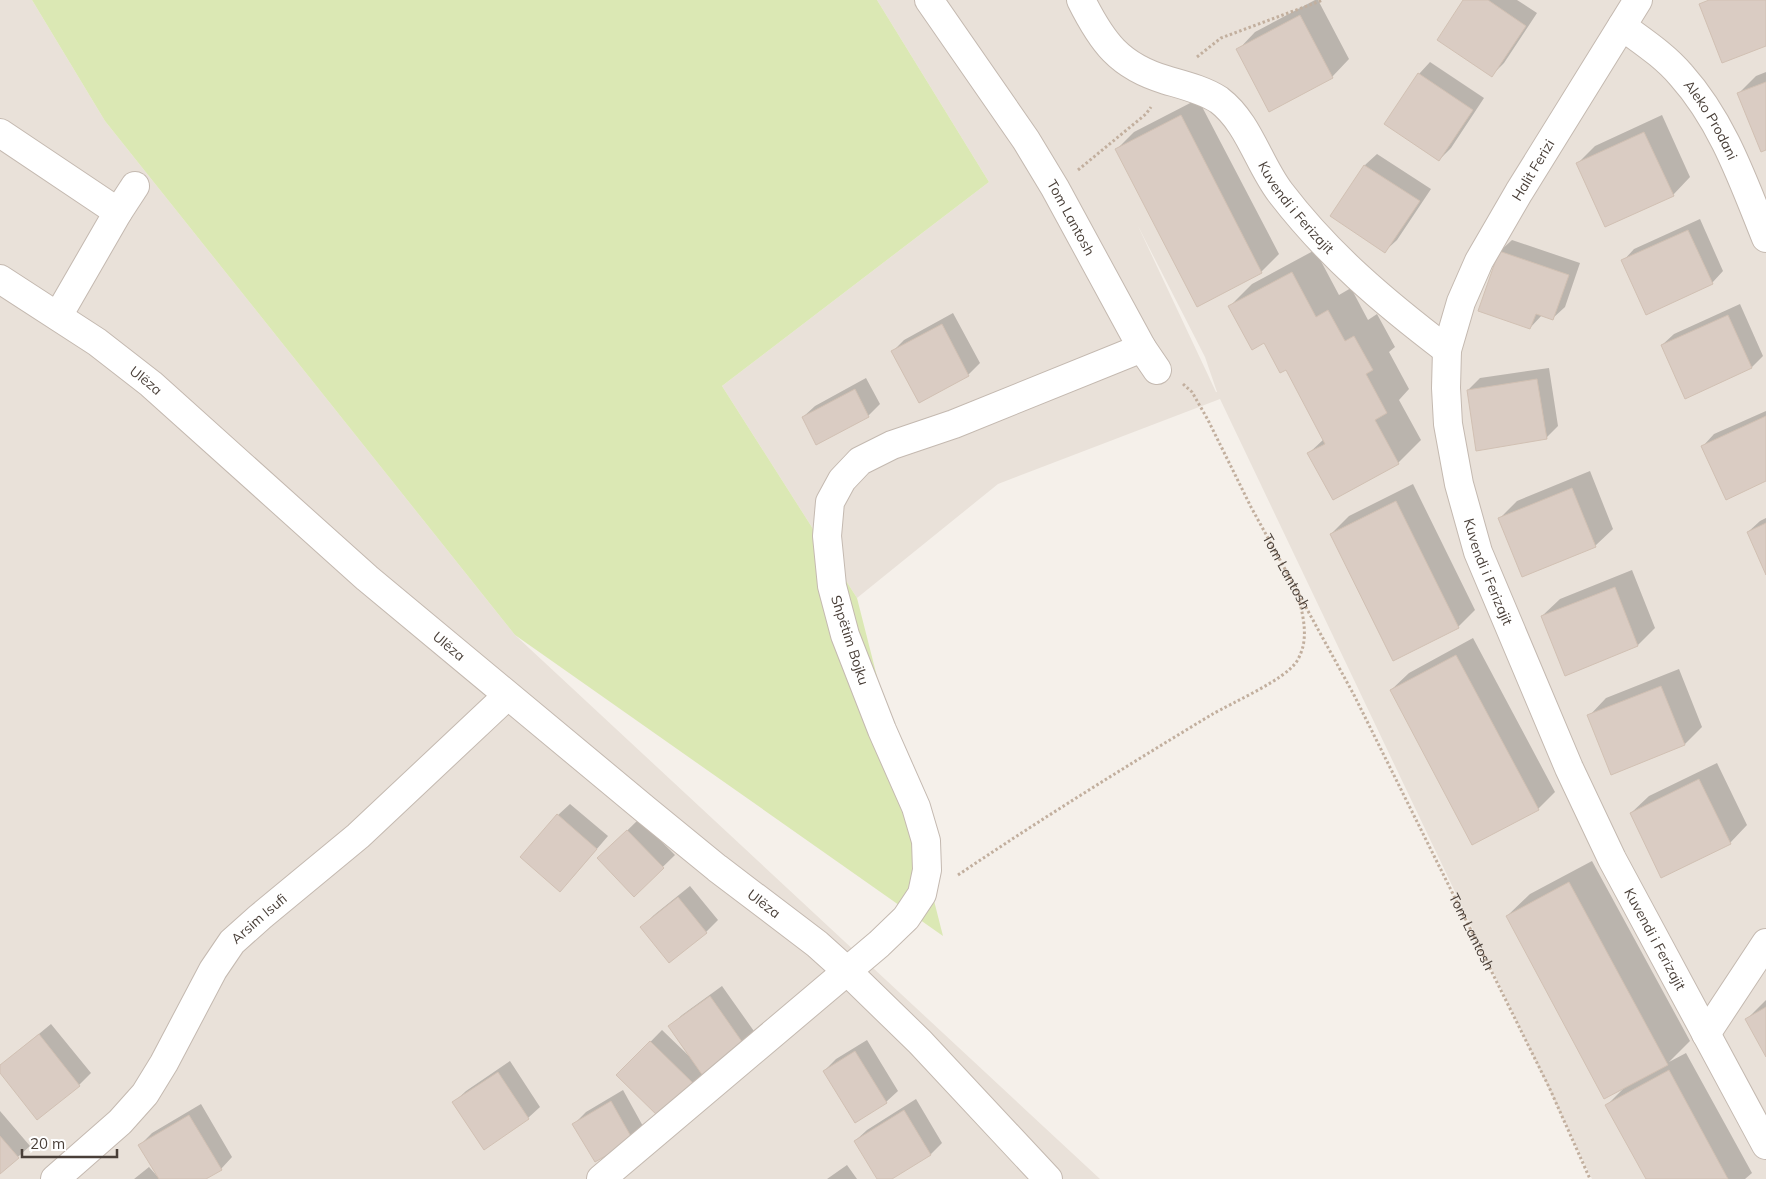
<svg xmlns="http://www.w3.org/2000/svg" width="1766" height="1179" viewBox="0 0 1766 1179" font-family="Mulish,sans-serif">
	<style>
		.residential { fill: #e9e1d9; fill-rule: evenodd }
		.green { fill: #dbe8b4 }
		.shadow { fill: #0003 }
		.building { fill: #daccc3; stroke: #d1c0b3 }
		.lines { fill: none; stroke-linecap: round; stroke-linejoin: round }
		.minor-casing { stroke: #c4b9b0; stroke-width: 30 }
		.path { stroke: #c2af9e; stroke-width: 3; stroke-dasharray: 2.5 2.5; stroke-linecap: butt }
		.minor { stroke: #fff; stroke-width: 28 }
		.labels { text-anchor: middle; stroke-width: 4; stroke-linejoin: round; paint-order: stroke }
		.street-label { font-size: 14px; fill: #493f38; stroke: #fff }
	</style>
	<rect width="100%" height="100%" fill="#f5f0ea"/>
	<!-- residential -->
	<path class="residential" d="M0,0H32L105,121L515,635L1100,1179H0Z
		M877,0H1766V1179H1592L1220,399L998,484L857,598L722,386L989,182ZM1138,226L1205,357L1217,392H1216Z"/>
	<!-- green -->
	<path class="green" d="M32,0H877L989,182L722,386L857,598L943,936L515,635L105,121Z"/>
	<!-- shadow -->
	<path class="shadow" d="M1315,0H1318L1349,59L1332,77L1238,50L1255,32Z
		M1465,0H1517L1537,13L1504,63L1492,75Z
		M1430,62L1484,98L1451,148L1439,160L1419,74Z
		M1766,72V149L1739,93L1756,76Z
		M1198,99L1279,254L1261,272L1197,305L1117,149L1134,132Z
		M1662,115L1690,177L1673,195L1578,163L1595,146Z
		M1377,154L1431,189L1397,240L1385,251L1332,215L1365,165Z
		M1700,219L1723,271L1712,283L1623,261L1634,249Z
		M1512,240L1580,263L1565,307L1553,318L1542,315L1530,328L1500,251Z
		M1315,250L1339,295L1351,288L1368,320L1377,314L1395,347L1389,352L1409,389L1399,400L1421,440L1398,463L1309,453L1324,439L1286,368L1265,341L1230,306L1252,284Z
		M1740,304L1763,356L1752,367L1662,345L1674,334Z
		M953,313L980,363L969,374L919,401L892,352L904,340Z
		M1549,368L1558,426L1546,438L1468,390L1480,378Z
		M866,378L880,404L868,416L803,417L815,406Z
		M1766,411V480L1703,446L1714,434Z
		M1590,471L1613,529L1595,546L1500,518L1517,501Z
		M1413,484L1475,610L1458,627L1331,534L1349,516Z
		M1766,518V572L1748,532L1760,521Z
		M1632,570L1655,628L1638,645L1565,674L1542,616L1560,599Z
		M1473,638L1555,792L1538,809L1391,690L1409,673Z
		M1679,669L1702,727L1685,744L1589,716L1606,698Z
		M1717,763L1747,825L1730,843L1631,813L1649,796Z
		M570,804L608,836L572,878L558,815Z
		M639,819L675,855L634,895L599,858Z
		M1592,861L1690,1041L1669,1062L1686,1053L1752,1173L1745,1179H1647L1607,1105L1624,1088L1507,916L1530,894Z
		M690,886L718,920L706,932L642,927L654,915Z
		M722,986L756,1034L662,1118L618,1075L662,1030L689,1056L690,1055L670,1026L682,1015Z
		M1766,1000V1054L1747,1019Z
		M51,1024L91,1073L79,1085L37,1118L0,1071V1066Z
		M867,1040L898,1091L886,1102L824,1071L836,1059Z
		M510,1061L540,1107L528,1118L454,1102L466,1091Z
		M623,1090L644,1128L633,1139L574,1124L586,1112Z
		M916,1099L942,1143L931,1154L889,1179H878L855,1141L867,1130Z
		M201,1104L232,1157L221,1169L204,1179H134L149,1167L157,1176H158L140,1145L152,1133Z
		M0,1111L30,1146L0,1173Z
		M847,1165L857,1179H827Z"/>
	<!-- building -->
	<path class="building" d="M1463,0H1488L1526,26L1492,77L1437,40Z
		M1709,0H1766V46L1722,63L1699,4Z
		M1300,15L1333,78L1269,112L1236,49Z
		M1418,73L1473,110L1439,161L1384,124Z
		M1766,82V150L1761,152L1737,93Z
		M1181,115L1262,273L1197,307L1115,149Z
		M1644,132L1674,196L1605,227L1576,163Z
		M1364,165L1420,201L1385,253L1330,216Z
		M1688,230L1713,284L1646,315L1621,260Z
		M1499,251L1569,275L1553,320L1536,314L1530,329L1478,311Z
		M1292,272L1316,317L1328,310L1345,341L1354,336L1373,370L1366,374L1387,413L1375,420L1399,464L1333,500L1307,453L1325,444L1286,370L1280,373L1264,343L1252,350L1228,306Z
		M1728,315L1752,368L1685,399L1661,345Z
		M942,324L969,376L919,403L891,351Z
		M1537,379L1547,439L1476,451L1467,390Z
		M855,389L869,417L816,445L802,417Z
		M1766,416V481L1726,500L1701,446Z
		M1572,488L1596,547L1522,577L1498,518Z
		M1396,501L1459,628L1393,661L1330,534Z
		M1766,523V575L1747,532Z
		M1615,587L1638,646L1565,676L1541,616Z
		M1456,655L1539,810L1472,845L1390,690Z
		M1661,686L1685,745L1611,775L1587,715Z
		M1699,779L1731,844L1661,878L1630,813Z
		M557,814L597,849L560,892L520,857Z
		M627,830L664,868L634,897L597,858Z
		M1569,882L1668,1065L1604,1099L1506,916Z
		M678,897L707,933L669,963L640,927Z
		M710,996L745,1046L703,1076L668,1026Z
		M1766,1007V1057L1745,1019Z
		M39,1034L80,1086L37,1120L0,1073V1065Z
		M650,1041L696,1086L662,1120L616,1075Z
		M855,1051L887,1103L855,1123L823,1071Z
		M1669,1070L1728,1179H1646L1605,1105Z
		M498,1072L529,1119L484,1150L452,1102Z
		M611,1101L633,1140L595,1162L572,1124Z
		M904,1110L931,1155L892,1179H877L854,1141Z
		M189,1115L222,1170L206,1179H159L138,1145Z
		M0,1136L19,1158L0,1174Z"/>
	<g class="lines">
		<!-- minor casing -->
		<g class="minor-casing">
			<g id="minor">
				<path id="s2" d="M929,0L1026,140L1055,188L1142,348L1157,370"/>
				<path id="s3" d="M1081,0C1102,42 1119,66 1166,80C1183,85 1204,90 1219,100C1249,123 1258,163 1280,192C1328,255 1384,302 1447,350"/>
				<path id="s4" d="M1638,0L1519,192L1479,261L1461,302L1447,350L1446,388L1448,424L1459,484L1478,552L1569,768L1612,859L1766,1145"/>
				<path id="s5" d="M1622,26C1642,41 1664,55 1681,75C1723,122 1743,181 1766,238"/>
				<path d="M0,133L118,212L58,316"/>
				<path d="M118,212L135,186"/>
				<path id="s6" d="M0,279L97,342L151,384L367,578L646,810L717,868L817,944L847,971L920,1042L1048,1179"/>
				<path d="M1706,1034L1766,943"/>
				<path id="s7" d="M55,1179L120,1122L145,1094L164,1063L213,970L232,942L260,917L358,836L507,696"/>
				<path d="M601,1179L879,944L906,918L922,894L927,870L926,841L916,807L882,730L845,635L832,586L827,536L830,502L842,480L860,461L892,445L954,424L1142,348"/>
			</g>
		</g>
		<!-- path -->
		<g class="path">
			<path d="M1197,57L1221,38L1323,0"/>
			<path d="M1078,170L1146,114L1151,107"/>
			<path id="s1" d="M1183,384L1192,392L1208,420L1251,507L1354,695L1549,1087L1590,1179"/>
			<path d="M958,875C1041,819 1125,767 1211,715C1233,702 1285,680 1297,661C1309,641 1304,620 1299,599"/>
		</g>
		<!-- minor -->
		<use href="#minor" class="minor"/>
	</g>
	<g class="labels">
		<!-- street labels -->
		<g class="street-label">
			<text dy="5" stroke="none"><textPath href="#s5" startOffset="131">Aleko Prodani</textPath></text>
			<text transform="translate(1533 170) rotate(-59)" y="5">Halit Ferizi</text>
			<text dy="5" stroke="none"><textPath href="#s3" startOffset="311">Kuvendi i Ferizajit</textPath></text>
			<text dy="5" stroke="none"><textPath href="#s2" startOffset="260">Tom Lantosh</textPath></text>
			<text dy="5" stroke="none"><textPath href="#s6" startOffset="178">Ulëza</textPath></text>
			<text dy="5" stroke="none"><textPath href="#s4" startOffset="628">Kuvendi i Ferizajit</textPath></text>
			<text dy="5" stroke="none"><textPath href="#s1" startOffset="215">Tom Lantosh</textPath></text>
			<text transform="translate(850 640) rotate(72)" y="5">Shpëtim Bojku</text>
			<text dy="5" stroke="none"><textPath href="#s6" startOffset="581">Ulëza</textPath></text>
			<text dy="5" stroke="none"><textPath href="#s6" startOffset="988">Ulëza</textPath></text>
			<text dy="5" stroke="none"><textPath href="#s7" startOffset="335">Arsim Isufi</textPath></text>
			<text dy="5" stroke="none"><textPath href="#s1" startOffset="620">Tom Lantosh</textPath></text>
			<text dy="5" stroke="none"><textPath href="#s4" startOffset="1032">Kuvendi i Ferizajit</textPath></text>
		</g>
	</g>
	<!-- scale -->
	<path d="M22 1149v8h95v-8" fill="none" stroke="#493f38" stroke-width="2.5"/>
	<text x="30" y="1149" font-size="15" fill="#493f38" stroke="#ffffff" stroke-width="4" paint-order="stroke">20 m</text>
</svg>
